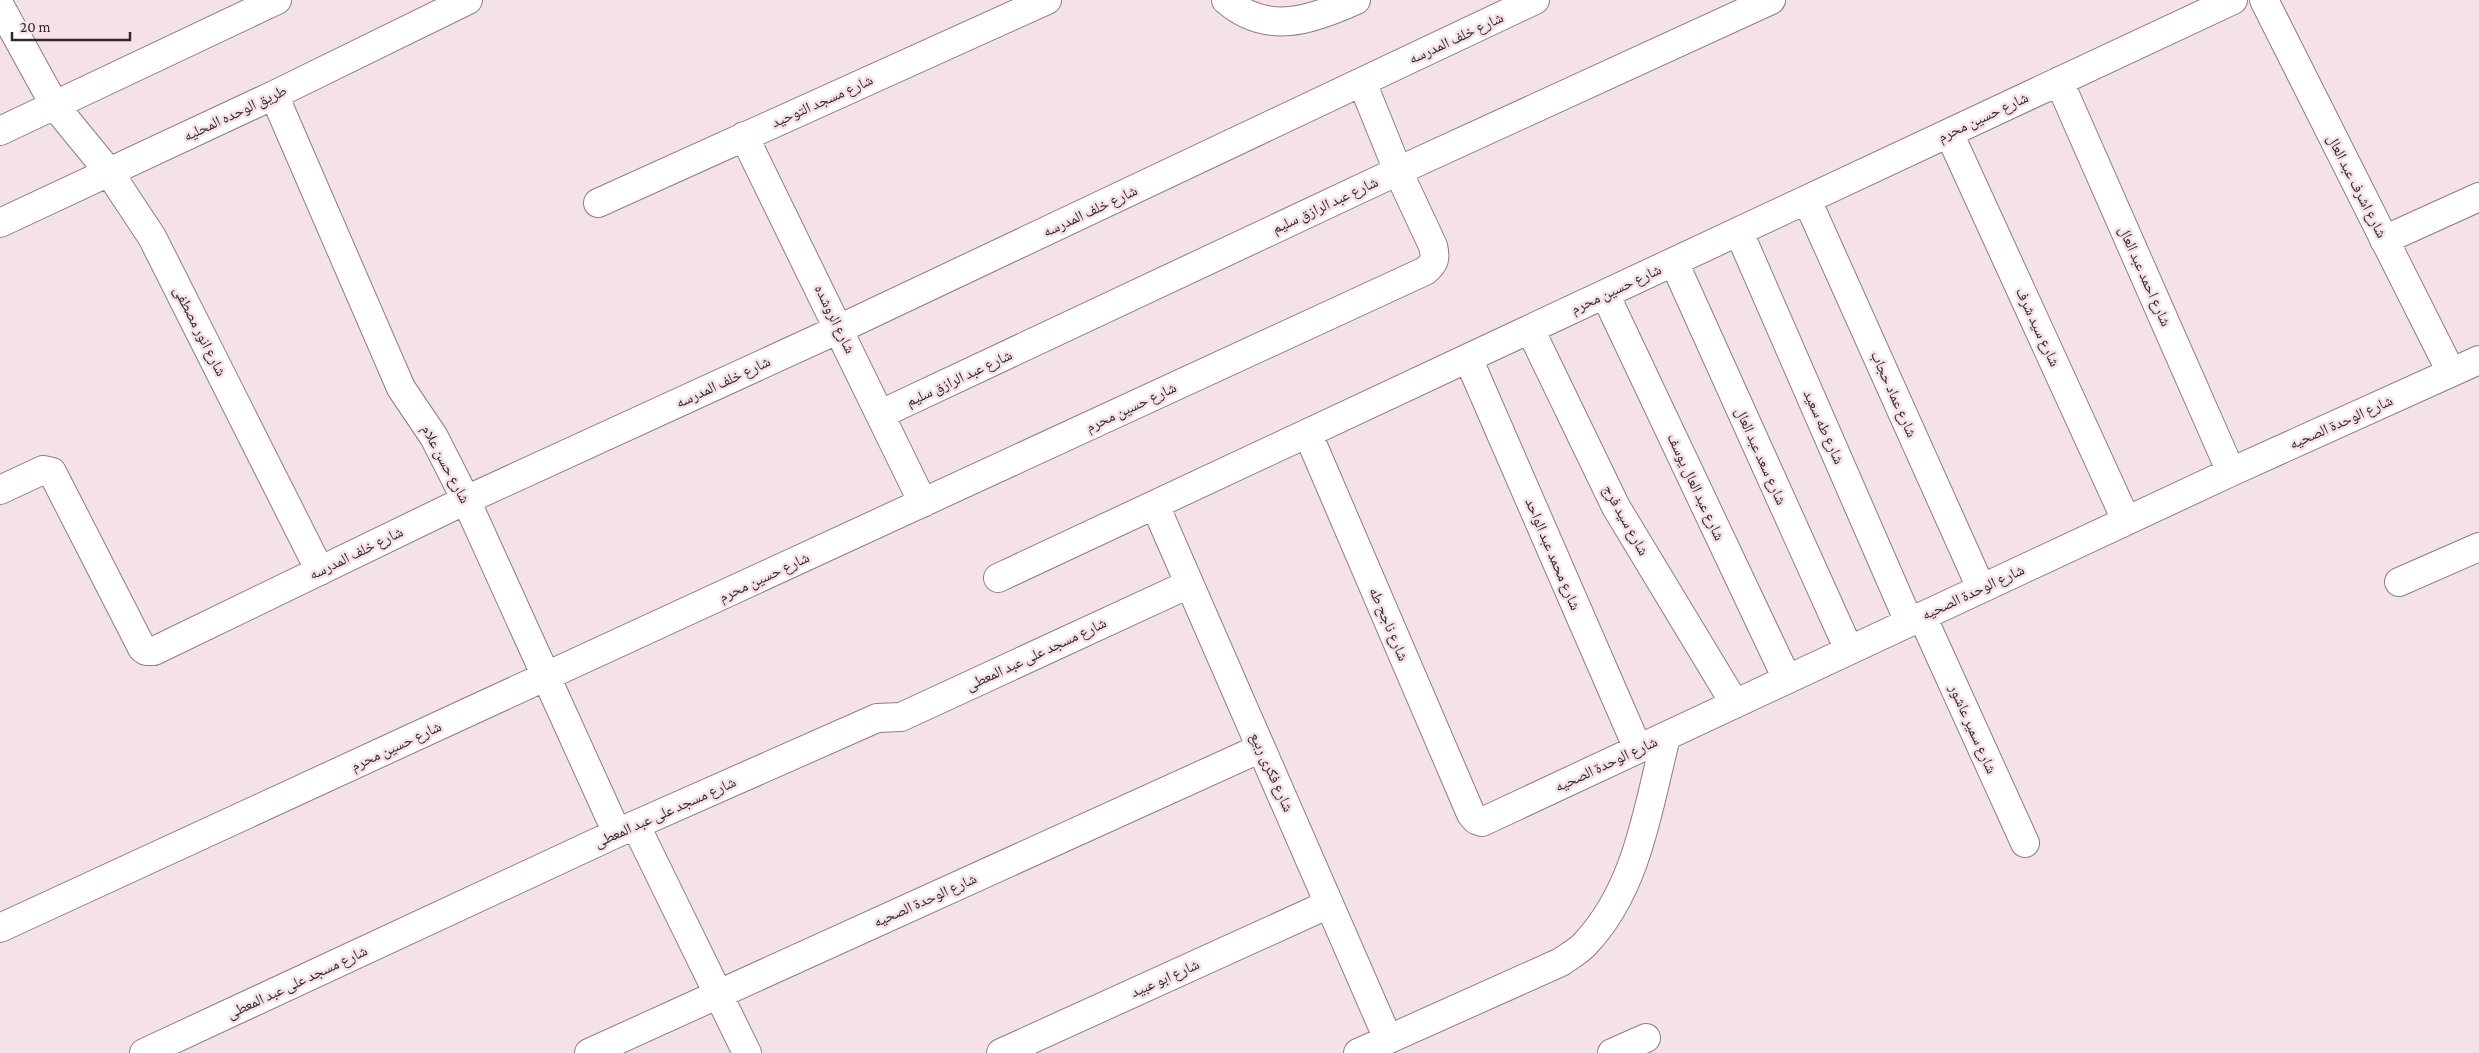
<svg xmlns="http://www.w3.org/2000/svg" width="2479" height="1053" viewBox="0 0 2479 1053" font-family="'Crimson Pro','Noto Naskh Arabic',serif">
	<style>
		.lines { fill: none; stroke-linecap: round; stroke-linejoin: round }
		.street-casing { stroke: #8e7d83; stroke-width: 30 }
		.street { stroke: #fff; stroke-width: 28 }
		.labels { text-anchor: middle; stroke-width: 5; stroke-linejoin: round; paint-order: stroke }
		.street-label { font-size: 15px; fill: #30292b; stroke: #f5e2e8 }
	</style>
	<rect width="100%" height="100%" fill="#f5e2e8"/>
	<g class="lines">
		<!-- street casing -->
		<g class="street-casing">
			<path id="street" d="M1226,0C1267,36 1312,20 1356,0
				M2264,0L2451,372
				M0,6L55,106L109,172L152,237L320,571
				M2059,81L2231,472
				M274,95L401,388L434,437L466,500L617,833
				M0,131L277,0
				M1949,133L2126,520
				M744,136L923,503
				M1807,200L1981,588
				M598,203L1047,0
				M0,223L274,95L468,0
				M1739,232L1909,622
				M2384,240L2479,197
				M1674,262L1849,650
				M1605,294L1787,679
				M1530,329L1616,507L1735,704
				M1468,358L1638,749
				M881,414L1398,171L1771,0
				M1308,434L1471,814L1476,820L1482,822L2231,472L2479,360
				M0,490L43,470L52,472L142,648L146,651H154L466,500L839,329L1535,0
				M1155,505L1388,1039
				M998,578L2233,0
				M2399,582L2479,547
				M1922,616L2025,843
				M636,826L747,1053
				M0,928L1425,271C1435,263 1436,258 1433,246L1398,171L1362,82
				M144,1053L617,833L877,718L901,717L1189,584
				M589,1053L1261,748
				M1001,1053L1329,904
				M1358,1053L1561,962C1569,956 1579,951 1585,944C1638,888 1648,807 1666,737
				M1612,1053L1646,1038"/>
		</g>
		<!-- street -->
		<use href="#street" class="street"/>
	</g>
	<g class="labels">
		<!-- street labels -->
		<g class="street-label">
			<text transform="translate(1456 38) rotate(-25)" y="5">شارع خلف المدرسه</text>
			<text transform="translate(822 101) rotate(-24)" y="5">شارع مسجد التوحيد</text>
			<text transform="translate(235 113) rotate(-25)" y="5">طريق الوحده المحليه</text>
			<text transform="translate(1983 117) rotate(-25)" y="5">شارع حسين محرم</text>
			<text transform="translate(2357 186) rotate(63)" y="5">شارع اشرف عبد العال</text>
			<text transform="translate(1325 205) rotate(-25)" y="5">شارع عبد الرازق سليم</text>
			<text transform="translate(1090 211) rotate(-25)" y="5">شارع خلف المدرسه</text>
			<text transform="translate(2145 276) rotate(66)" y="5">شارع احمد عبد العال</text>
			<text transform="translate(1616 289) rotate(-25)" y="5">شارع حسين محرم</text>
			<text transform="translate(835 319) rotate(64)" y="5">شارع الروشده</text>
			<text transform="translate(2038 327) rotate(65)" y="5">شارع سيد شرف</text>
			<text transform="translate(200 331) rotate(63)" y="5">شارع انور مصطفى</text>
			<text transform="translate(959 378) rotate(-25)" y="5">شارع عبد الرازق سليم</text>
			<text transform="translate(723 382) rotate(-25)" y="5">شارع خلف المدرسه</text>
			<text transform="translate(1894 394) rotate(66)" y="5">شارع عماد حجاب</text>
			<text transform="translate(1131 407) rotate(-25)" y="5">شارع حسين محرم</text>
			<text transform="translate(2341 422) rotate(-24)" y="5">شارع الوحدة الصحيه</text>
			<text transform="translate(1824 427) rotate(66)" y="5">شارع طه سعيد</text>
			<text transform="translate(1761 456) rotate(66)" y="5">شارع سعد عبد العال</text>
			<text transform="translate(446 464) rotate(62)" y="5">شارع حسن علام</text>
			<text transform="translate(1696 487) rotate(65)" y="5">شارع عبد العال يوسف</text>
			<text transform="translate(1626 520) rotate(61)" y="5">شارع سيد فرج</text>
			<text transform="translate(356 553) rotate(-26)" y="5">شارع خلف المدرسه</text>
			<text transform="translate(1553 554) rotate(67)" y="5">شارع محمد عبد الواحد</text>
			<text transform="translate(764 577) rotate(-25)" y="5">شارع حسين محرم</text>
			<text transform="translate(1973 592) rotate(-25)" y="5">شارع الوحدة الصحيه</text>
			<text transform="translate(1389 624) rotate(67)" y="5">شارع ناجح طه</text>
			<text transform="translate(1036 654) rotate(-25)" y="5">شارع مسجد على عبد المعطى</text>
			<text transform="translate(1973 729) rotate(66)" y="5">شارع سمير عاشور</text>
			<text transform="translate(396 746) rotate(-25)" y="5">شارع حسين محرم</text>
			<text transform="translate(1606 764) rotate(-25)" y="5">شارع الوحدة الصحيه</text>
			<text transform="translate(1272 772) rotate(66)" y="5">شارع فكرى ربيع</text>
			<text transform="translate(665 812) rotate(-24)" y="5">شارع مسجد على عبد المعطى</text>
			<text transform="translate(925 900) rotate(-24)" y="5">شارع الوحدة الصحيه</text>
			<text transform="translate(1165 978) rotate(-24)" y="5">شارع ابو عبيد</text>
			<text transform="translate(297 982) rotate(-25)" y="5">شارع مسجد على عبد المعطى</text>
		</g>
	</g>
	<!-- scale -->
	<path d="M12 32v8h118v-8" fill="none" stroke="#30292b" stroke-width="2.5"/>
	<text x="20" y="32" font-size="15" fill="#30292b" stroke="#f5e2e8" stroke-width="4" paint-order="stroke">20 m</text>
</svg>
